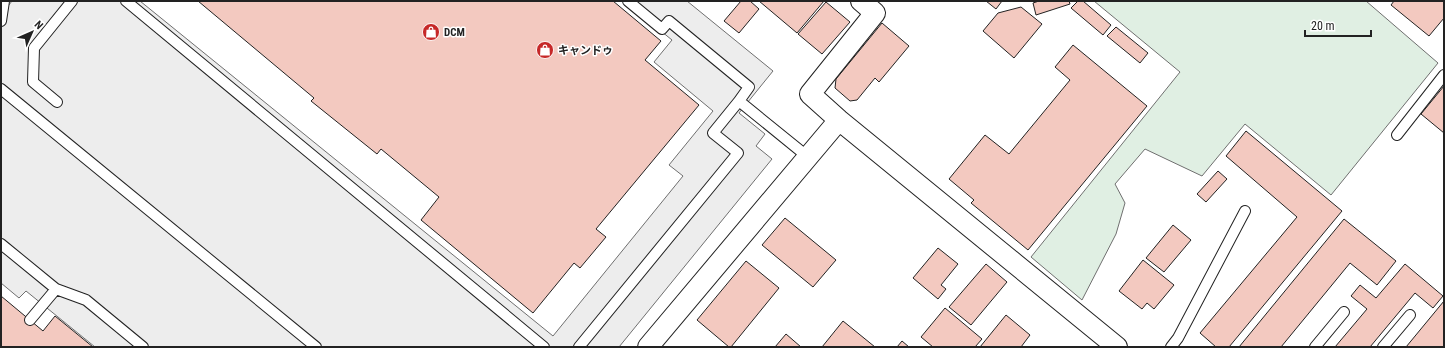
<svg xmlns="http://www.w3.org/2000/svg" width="1445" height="348" viewBox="0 0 1445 348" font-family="'Roboto Condensed','Noto Sans JP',sans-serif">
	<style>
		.green { fill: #e0efe3; stroke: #6f6f6f }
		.parking { fill: #ededed; stroke: #6f6f6f }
		.building { fill: #f3c9c0; stroke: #222 }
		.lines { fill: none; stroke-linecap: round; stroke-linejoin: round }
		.service-casing { stroke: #222; stroke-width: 12 }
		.minor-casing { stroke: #222; stroke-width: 22 }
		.service { stroke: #fff; stroke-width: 10 }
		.minor { stroke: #fff; stroke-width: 20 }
		.labels { text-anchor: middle; stroke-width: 3; stroke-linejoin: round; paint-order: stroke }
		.poi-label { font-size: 11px; font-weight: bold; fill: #222; stroke: #fff; text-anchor: start }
	</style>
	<rect width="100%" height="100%" fill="#fff"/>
	<!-- green -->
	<path class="green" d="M1094,1H1366L1438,63L1331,195L1245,124L1202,176L1145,149L1115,184L1125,203L1116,234L1082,300L1031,257L1180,72Z"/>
	<!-- parking -->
	<path class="parking" d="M12,1H140L553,336L683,176L669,165L713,111L654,62L672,40L624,1H687L773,71L739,113L765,134L756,146L772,159L619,347H95L26,291L19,298L1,283V15Z"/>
	<!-- building -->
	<path class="building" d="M198,1H613L661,41L645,60L699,105L596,229L606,237L580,268L574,263L533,313L421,220L439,197L381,149L377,154L311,101L314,98Z
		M741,1H750L759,9L739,33L724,21Z
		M759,1H824L797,33Z
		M986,1H1002L996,9Z
		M1039,1H1069L1070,4L1036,15L1033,3Z
		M1078,1H1083L1111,25L1103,35L1071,8Z
		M1394,1H1444V18L1429,36L1391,5Z
		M826,2L850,22L822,54L798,34Z
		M1021,7L1042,24L1014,58L983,31L998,13Z
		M882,23L909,46L879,82L875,78L857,100L850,101L835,88L836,79Z
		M1116,27L1148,53L1140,63L1107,36Z
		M1073,45L1147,106L1028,250L971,203L974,200L949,179L985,135L1009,154L1070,80L1055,67Z
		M1444,86V133L1421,114Z
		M1246,131L1342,211L1229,347H1216L1200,333L1297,217L1226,156Z
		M1218,171L1227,179L1206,202L1197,194Z
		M785,218L836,260L813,287L762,245Z
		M1344,219L1396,261L1377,285L1350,263L1281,347H1239Z
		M1173,225L1191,240L1164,272L1146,258Z
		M938,248L958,264L941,285L946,289L938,299L913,278Z
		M1143,260L1174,285L1154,309L1147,303L1142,309L1119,291Z
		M746,261L779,288L731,347H729L697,320Z
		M986,264L1007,282L971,325L949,307Z
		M1405,264L1443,296L1433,308L1415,293L1370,347H1335L1367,309L1351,296L1360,285L1376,298Z
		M1,296L43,331L55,316L93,347H1Z
		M1444,301V347H1406Z
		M945,308L982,339L975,347H933L921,337Z
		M1006,315L1030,335L1021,347H980Z
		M843,321L875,347H822Z
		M786,334L801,347H775Z
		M902,341L909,347H897Z"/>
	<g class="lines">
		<!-- service casing -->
		<g class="service-casing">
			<path id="service" d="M126,1L544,347
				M628,1L662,29L669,21L749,87L739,101
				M1,21L4,1
				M1,89L316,347
				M57,102L33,82L34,48L72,1
				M1397,135L1444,75
				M1,244L56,289L86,300L143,347
				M30,320L56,289
				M579,347L738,153L713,133L739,101L808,157
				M1171,347L1178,338L1245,211
				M1315,347L1344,312
				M1383,347L1410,315"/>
		</g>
		<!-- minor casing -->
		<g class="minor-casing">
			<path id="minor" d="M861,1L875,13L810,94L839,120L1117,347
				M648,347L839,120"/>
		</g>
		<!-- service -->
		<use href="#service" class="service"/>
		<!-- minor -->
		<use href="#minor" class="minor"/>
	</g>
	<!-- icons -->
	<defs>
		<g id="shop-disc" transform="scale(0.9)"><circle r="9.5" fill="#c62828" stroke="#fff"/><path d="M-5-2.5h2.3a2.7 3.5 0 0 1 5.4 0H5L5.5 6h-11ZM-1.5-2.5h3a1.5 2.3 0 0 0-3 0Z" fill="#fff"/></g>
	</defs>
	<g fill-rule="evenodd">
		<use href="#shop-disc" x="431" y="32"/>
		<use href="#shop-disc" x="545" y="50"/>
	</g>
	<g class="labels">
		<!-- poi labels -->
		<g class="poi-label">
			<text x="444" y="36">DCM</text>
			<text x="558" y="54">キャンドゥ</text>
		</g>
	</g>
	<!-- border -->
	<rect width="1445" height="348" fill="none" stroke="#222222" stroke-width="4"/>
	<!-- north arrow -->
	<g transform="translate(32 32) rotate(45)" stroke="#ffffff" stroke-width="3" paint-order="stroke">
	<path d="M0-3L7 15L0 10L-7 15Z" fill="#222222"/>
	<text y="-6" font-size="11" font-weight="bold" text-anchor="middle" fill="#222222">N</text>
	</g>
	<!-- scale -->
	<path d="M1305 30v6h66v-6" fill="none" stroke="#222222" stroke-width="2"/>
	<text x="1311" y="30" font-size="12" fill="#222222" stroke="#ffffff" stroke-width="3" paint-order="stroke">20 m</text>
</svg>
